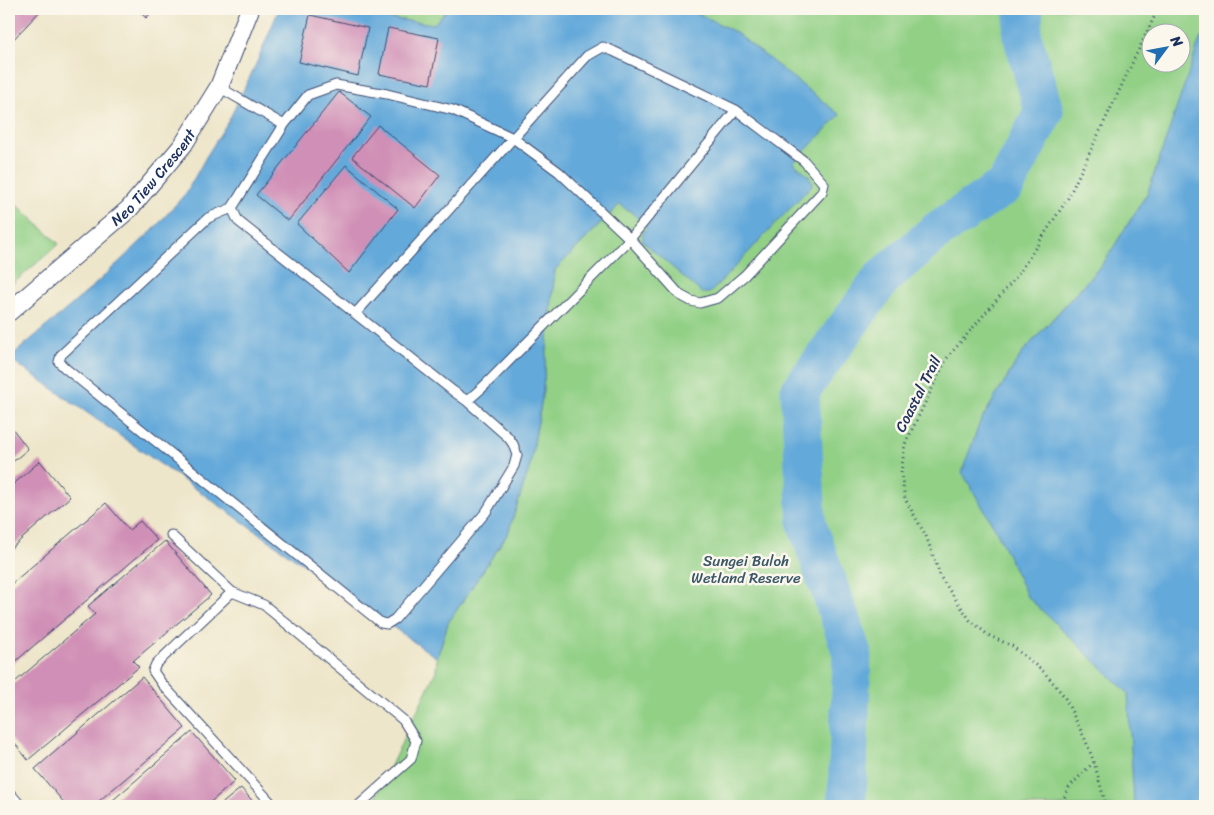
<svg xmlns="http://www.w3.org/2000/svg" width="1214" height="815" viewBox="0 0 1214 815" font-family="Sriracha,sans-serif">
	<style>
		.green { fill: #92d086; stroke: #568072; fill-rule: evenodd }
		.water { fill: #64a9da; stroke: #406c9c }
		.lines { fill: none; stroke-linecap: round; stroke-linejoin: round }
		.river { stroke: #64a9da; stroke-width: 39 }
		.building { fill: #d08fb6 }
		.lane-casing { stroke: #3b4a6e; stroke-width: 11 }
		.street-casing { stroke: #3b4a6e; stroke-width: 20 }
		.path { stroke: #3b4a6e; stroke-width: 3; stroke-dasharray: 1 4; stroke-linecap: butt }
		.lane { stroke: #fff; stroke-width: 9 }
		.street { stroke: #fff; stroke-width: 18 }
		.labels { text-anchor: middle; stroke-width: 5; stroke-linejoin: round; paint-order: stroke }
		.street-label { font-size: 15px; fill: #1b2f5e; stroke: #fbf7ec }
		.park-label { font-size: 15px; fill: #395768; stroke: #fbf7ec }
	</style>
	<rect width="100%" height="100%" fill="#fbf7ec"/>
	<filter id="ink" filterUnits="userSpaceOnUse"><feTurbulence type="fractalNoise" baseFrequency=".02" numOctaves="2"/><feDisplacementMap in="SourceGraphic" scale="10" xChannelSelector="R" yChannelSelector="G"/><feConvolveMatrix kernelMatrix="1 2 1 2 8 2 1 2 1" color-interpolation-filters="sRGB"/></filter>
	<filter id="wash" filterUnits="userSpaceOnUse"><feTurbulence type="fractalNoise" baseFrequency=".0096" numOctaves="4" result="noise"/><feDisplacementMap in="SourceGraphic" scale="20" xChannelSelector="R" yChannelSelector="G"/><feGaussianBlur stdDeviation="1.12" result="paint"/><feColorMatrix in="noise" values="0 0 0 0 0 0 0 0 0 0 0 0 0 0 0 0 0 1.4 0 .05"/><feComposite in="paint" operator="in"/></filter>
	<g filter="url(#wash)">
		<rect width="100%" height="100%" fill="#eee6ca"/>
		<!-- green -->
		<path class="green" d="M315,9H448L434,24Z
			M689,9H1205V297L1163,241L1159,160L1148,192L1105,261L1022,353L1004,382L1116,528L1165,806H376L373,803L436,671L437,658L448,623L508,533L530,466L542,398L555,270L622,202L689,271L735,32ZM1152,32H1182V62H1152Z
			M9,197L59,244L9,287Z"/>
		<!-- water -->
		<path class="water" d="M279,9H315L434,24L448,9H689L735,32L840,115L793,163C800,169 813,175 812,185L710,293H702L642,241L643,232L647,228L630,210L628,211L620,204L555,270L542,398L530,466L508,533L448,623L437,658L9,358L88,291L152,231L186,193L206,157L229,120L257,62Z
			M1205,34V806H1134L1128,693L1027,596L996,530L962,472L980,422L1022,353L1105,261L1148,192L1200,39Z"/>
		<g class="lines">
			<!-- river -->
			<path class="river" d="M845,806L847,798L852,653L807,524L800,391L883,277L937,231L1006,185L1044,111L1022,35L1024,9"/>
		</g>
		<g id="blocks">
			<!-- building -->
			<path class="building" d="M9,9H42L9,44Z
				M137,9H154L146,18Z
				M310,15L368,28L358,76L299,62Z
				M388,28L439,38L430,84L379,74Z
				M339,92L371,117L288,221L256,195Z
				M378,125L440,175L415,208L352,157Z
				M346,165L398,209L349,273L297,224Z
				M9,424L28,449L9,465Z
				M40,461L70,497L9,550V488Z
				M106,503L129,530L140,521L157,540L9,667V586Z
				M165,541L211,595L133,661L139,667L28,760L9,736V687L95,614L88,606Z
				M142,677L185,728L93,806H67L35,769Z
				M192,732L235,781L206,806H106Z
				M241,788L257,806H219Z"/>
		</g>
	</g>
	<g filter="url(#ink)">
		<use href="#blocks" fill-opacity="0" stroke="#3b4a6e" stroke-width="1"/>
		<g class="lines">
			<!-- lane casing -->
			<g class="lane-casing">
				<path id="lane" d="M219,87L284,125
					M232,208L238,221L453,391L467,401L508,437L513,444L517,455L514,466L486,512L395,619L387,624L381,623L65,368L59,362L61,355L208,218L232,208L284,125L308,95L336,85L387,94L453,110L513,138L559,172L630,239L680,295L691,301L700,303L718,298L745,275L822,192L824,184L804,161L736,110L613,51L603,47L587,56L355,314
					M467,401L483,387L630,239L736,110
					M171,535L232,592L264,605L403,720L416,741L411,759L358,806
					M232,592L156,664L153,671L162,684L274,806
					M9,792L21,806"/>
			</g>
			<!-- street casing -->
			<g class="street-casing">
				<g id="street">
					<path id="s1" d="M9,312L129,209L183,145L219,87L250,9"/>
				</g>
			</g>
			<!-- path -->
			<path class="path" d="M1060,806L1070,786L1094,762
				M1106,806L1094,762L1085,739L1064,696L1044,672L1012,646L988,635L970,620L941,578L926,536L905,499L901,473L905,444L947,358L1017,276L1068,198L1158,9"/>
			<!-- lane -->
			<use href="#lane" class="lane"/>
			<!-- street -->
			<use href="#street" class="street"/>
		</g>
	</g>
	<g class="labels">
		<!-- street labels -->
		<g class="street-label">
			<text dy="5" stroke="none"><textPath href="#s1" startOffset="198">Neo Tiew Crescent</textPath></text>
			<text transform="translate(918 394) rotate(-63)" y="5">Coastal Trail</text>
		</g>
		<!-- park labels -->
		<g class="park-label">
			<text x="746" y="566">Sungei Buloh<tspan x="746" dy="17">Wetland Reserve</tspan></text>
		</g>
	</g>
	<!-- margin -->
	<rect width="1214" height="815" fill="none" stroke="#fbf7ec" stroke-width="30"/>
	<!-- north arrow -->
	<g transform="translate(1166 48) rotate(58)"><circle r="24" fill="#fbf7ec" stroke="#a1a7b3"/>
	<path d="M0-4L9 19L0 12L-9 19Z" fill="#1f6fb2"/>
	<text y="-8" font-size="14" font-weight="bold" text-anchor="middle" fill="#1b2f5e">N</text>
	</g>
</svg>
